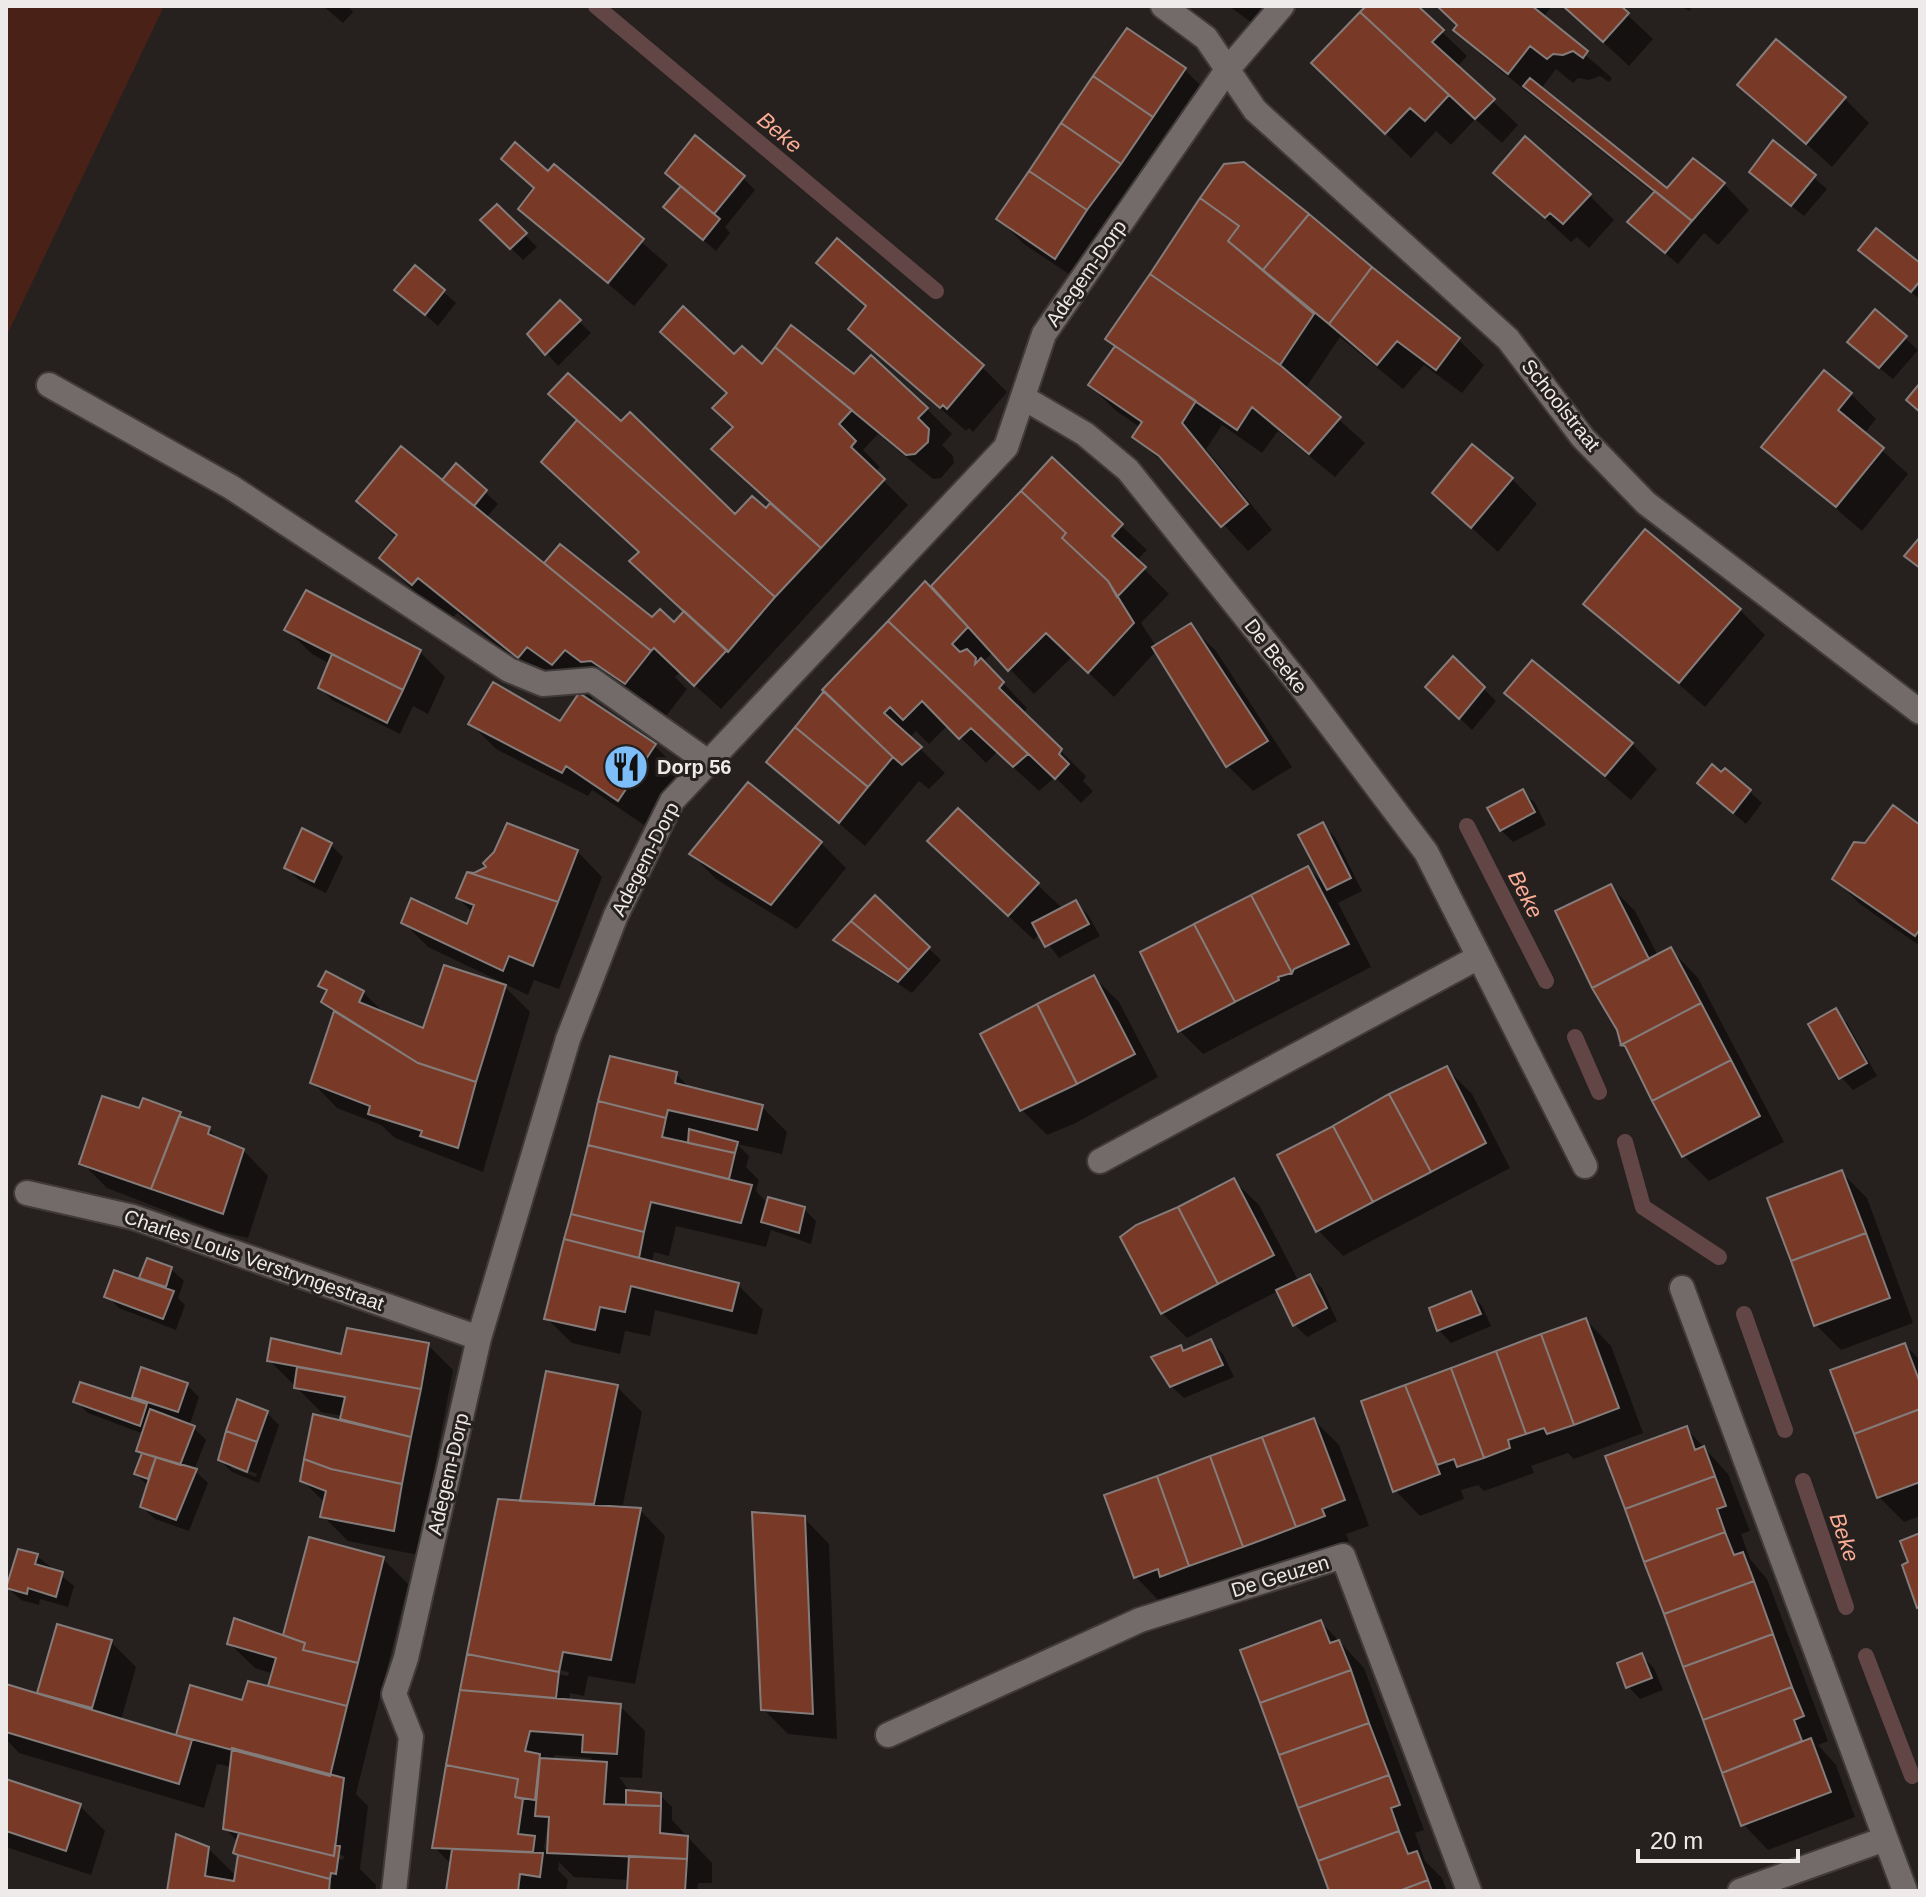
<svg xmlns="http://www.w3.org/2000/svg" width="1926" height="1897" viewBox="0 0 1926 1897" font-family="Helvetica,sans-serif">
	<style>
		.green { fill: #4a2116 }
		.shadow { fill: #0007; fill-rule: evenodd }
		.lines { fill: none; stroke-linecap: round; stroke-linejoin: round }
		.stream { stroke: #624646; stroke-width: 16 }
		.building { fill: #783927; stroke: #847c7a; stroke-width: 2 }
		.lane-casing { stroke: #403b3a; stroke-width: 28 }
		.street-casing { stroke: #403b3a; stroke-width: 28 }
		.lane { stroke: #726b69; stroke-width: 24 }
		.street { stroke: #726b69; stroke-width: 24 }
		.labels { text-anchor: middle; stroke-width: 6; stroke-linejoin: round; paint-order: stroke }
		.street-label { font-size: 20px; fill: #eeeae9; stroke: #26211f }
		.poi-label { font-size: 20px; font-weight: bold; fill: #eeeae9; stroke: #26211f; text-anchor: start }
		.water-label { font-size: 22px; font-style: italic; fill: #fcad96; stroke: #26211f }
	</style>
	<rect width="100%" height="100%" fill="#26211f"/>
	<!-- green -->
	<path class="green" d="M6,6H164L6,337Z"/>
	<!-- shadow -->
	<path class="shadow" d="M323,6H348L353,12L343,23Z
		M1229,6H1271L1256,26Z
		M1369,6H1415L1467,56L1457,67L1518,125L1502,143L1475,119L1451,145L1436,131L1411,158L1314,63Z
		M1438,6H1552L1543,18L1612,78L1609,82L1600,76L1589,80L1578,78L1573,83L1556,69L1541,89L1667,191L1724,184L1749,210L1718,245L1704,233L1678,264L1642,234L1655,194L1481,55L1456,30L1459,26Z
		M1564,6H1618L1653,39L1629,66Z
		M1679,6H1692L1690,11Z
		M1127,31L1185,70L1210,95L1081,282L1024,244L999,219Z
		M1740,84L1844,98L1869,123L1832,167Z
		M1774,143L1827,189L1804,216L1764,184Z
		M503,159L549,173L554,167L668,265L634,306L521,209L535,190Z
		M1244,164L1459,340L1484,365L1462,393L1424,365L1403,389L1340,337L1305,389L1365,443L1335,477L1278,431L1262,453L1222,425L1206,449L1272,530L1248,551L1178,475L1134,437L1141,428L1115,410L1090,385L1116,348L1107,339Z
		M1496,173L1589,195L1614,220L1589,248L1577,237L1571,242Z
		M743,178L755,190L725,227L730,233L716,251L678,219Z
		M497,207L537,247L523,260L482,220Z
		M818,263L982,367L1007,392L973,432L969,428L966,431L850,329L866,308Z
		M416,268L456,303L438,326L397,290Z
		M1920,284V299L1912,293Z
		M560,303L591,333L558,366L530,334Z
		M1876,312L1918,350L1893,379L1862,354Z
		M735,356L762,367L854,377L927,409L952,434L942,445L953,456L954,463L941,478L933,479L878,434L863,450L880,467L875,472L908,505L721,709L680,672L675,677L687,689L663,720L603,686L589,702L655,746L680,771L644,825L592,790L588,796L496,749L471,724L560,723L581,694L566,683L556,694L457,613L451,620L418,595L381,558L397,539L359,501L443,483L456,466L498,504L486,518L553,573L555,571L652,620L674,625L686,612L641,553L544,462L579,421L621,424L735,516L766,510L772,504L714,449L735,428L729,394Z
		M1851,394L1876,419L1864,434L1908,474L1862,531L1764,447Z
		M1052,460L1147,550L1136,561L1169,594L1141,623L1156,646L1190,626L1216,651L1292,767L1253,791L1228,766L1156,651L1114,697L1072,657L1034,694L993,652L983,662L1027,708L1023,714L1086,776L1083,781L1093,791L1081,803L1055,777L1039,791L997,752L986,763L948,725L929,744L916,731L909,738L945,773L929,789L919,781L865,846L769,762L824,692L925,583L931,589Z
		M1512,479L1537,504L1498,552L1434,493Z
		M306,592L420,652L445,677L428,714L413,706L400,734L332,700L320,688L330,664L312,654L286,629Z
		M1586,604L1740,610L1765,635L1705,707Z
		M1453,659L1496,701L1472,730L1440,699Z
		M1507,693L1632,744L1657,769L1631,800Z
		M1523,791L1535,803L1546,825L1513,842L1501,830Z
		M1749,791L1762,803L1746,824L1712,795Z
		M959,811L1063,909L1076,903L1088,915L1100,936L1059,958L1040,933L1034,940L955,866Z
		M1323,825L1335,837L1362,891L1338,903L1371,967L1203,1054L1178,1029L1308,868L1327,887Z
		M1920,828V946L1860,904L1835,879L1866,845Z
		M821,843L846,868L797,929L716,879L691,854Z
		M331,845L343,857L326,893L299,880L286,868Z
		M577,851L602,877L559,989L534,980L528,995L428,947L403,922L468,927L473,913L458,898L475,875Z
		M1610,886L1635,911L1658,956L1671,950L1698,978L1784,1142L1709,1181L1684,1156L1558,919L1557,912Z
		M875,898L941,960L912,993L848,951L836,939Z
		M1094,977L1119,1002L1158,1077L1076,1123L1047,1135L1022,1110Z
		M320,986L363,992L386,1015L424,1030L505,987L530,1012L483,1172L395,1138L381,1125L337,1108L312,1082L335,1014L323,1002L328,994Z
		M1835,1011L1847,1023L1877,1076L1853,1090L1841,1077Z
		M611,1058L676,1074L691,1089L762,1107L787,1132L782,1154L737,1144L749,1156L746,1167L759,1180L756,1191L768,1204L804,1209L816,1221L811,1244L771,1230L766,1247L676,1226L669,1256L654,1252L652,1263L738,1285L763,1310L757,1335L655,1310L650,1336L625,1331L620,1354L572,1343L546,1318Z
		M1447,1069L1472,1094L1510,1168L1343,1256L1318,1230Z
		M140,1110L180,1114L187,1121L208,1129L221,1141L243,1150L268,1176L248,1238L218,1231L107,1188L82,1163Z
		M1842,1173L1867,1198L1913,1323L1841,1350L1816,1325Z
		M1233,1180L1259,1205L1299,1282L1310,1276L1322,1288L1337,1321L1307,1337L1294,1324L1278,1291L1187,1338L1162,1313L1137,1227Z
		M148,1261L171,1269L184,1281L178,1298L185,1305L176,1330L119,1308L107,1296L141,1281Z
		M1470,1293L1482,1306L1491,1326L1451,1343L1439,1330L1431,1309Z
		M1586,1320L1611,1346L1643,1433L1574,1459L1568,1453L1531,1466L1534,1473L1484,1491L1478,1485L1461,1490L1464,1499L1420,1516L1395,1490L1363,1402Z
		M1211,1342L1223,1354L1234,1377L1184,1398L1171,1386L1180,1347L1186,1352Z
		M428,1345L453,1370L418,1555L348,1541L323,1516L325,1503L302,1480L343,1416L321,1412L269,1360L343,1356Z
		M1905,1345L1920,1360V1516L1904,1522L1879,1497Z
		M187,1385L199,1397L190,1424L206,1440L194,1470L208,1483L189,1531L155,1519L142,1507L148,1486L136,1474L143,1455L138,1451L144,1434L88,1413L76,1401L143,1405L134,1397Z
		M617,1387L642,1412L622,1509L640,1510L665,1536L635,1684L588,1676L584,1696L570,1693L569,1701L620,1706L645,1731L642,1778L619,1777L631,1793L660,1795L672,1807V1820L712,1863V1883H698L697,1891H629L630,1880L574,1877L559,1862L558,1870L568,1880L566,1891H448L452,1865L434,1847L500,1501L521,1503ZM495,1658L569,1672L568,1676L495,1662ZM555,1755L591,1758L596,1763L553,1761ZM547,1828H550L549,1853L544,1848Z
		M267,1413L279,1425L259,1483L232,1472L220,1460ZM231,1464L257,1474L256,1477L231,1468Z
		M1314,1420L1339,1445L1369,1526L1346,1534L1349,1541L1268,1571L1161,1603L1136,1577L1106,1497Z
		M1687,1429L1728,1474L1750,1531L1741,1534L1750,1559L1767,1579L1828,1741L1818,1745L1836,1765L1855,1817L1768,1850L1743,1824L1608,1457Z
		M804,1518L829,1544L837,1739L788,1734L763,1709Z
		M310,1540L383,1559L408,1584L356,1794L368,1806L360,1869L376,1885L375,1891H169L208,1848L237,1877L238,1842L225,1828L232,1767L217,1764L204,1808L19,1753L6,1739V1686L38,1695L59,1627L111,1642L136,1667L121,1720L177,1738L191,1688L243,1703L269,1688L274,1674L255,1668L229,1643L284,1638ZM249,1833L344,1856L343,1860L249,1837Z
		M37,1556L74,1586L68,1607L40,1599L39,1605L21,1600L8,1588Z
		M1321,1622L1364,1668L1424,1830L1415,1833L1425,1861L1442,1878L1447,1891H1331Z
		M1642,1656L1654,1668L1663,1690L1640,1699L1628,1686Z
		M6,1781L80,1806L105,1831L91,1875L6,1847Z"/>
	<g class="lines">
		<!-- stream -->
		<path class="stream" d="M596,6L936,291
			M1467,826L1546,981
			M1575,1037L1599,1092
			M1625,1142L1643,1207L1719,1257
			M1744,1314L1785,1430
			M1803,1481L1846,1607
			M1866,1656L1912,1776"/>
	</g>
	<!-- building -->
	<path class="building" d="M1366,6H1418L1444,30L1432,42L1495,99L1475,119L1360,12Z
		M1437,6H1532L1588,51L1583,58L1573,51L1563,55L1553,54L1547,59L1530,46L1508,74L1453,30L1457,25Z
		M1563,6H1621L1629,13L1603,42Z
		M1360,12L1449,95L1425,121L1410,108L1385,134L1311,63Z
		M1127,28L1186,68L1153,117L1093,76Z
		M1776,39L1846,97L1806,144L1737,85Z
		M1093,76L1153,117L1121,164L1061,123Z
		M1530,78L1667,188L1693,158L1725,183L1692,221L1523,86Z
		M1061,123L1121,164L1087,210L1029,171Z
		M695,135L745,176L714,214L665,173Z
		M1525,136L1591,194L1563,224L1550,213L1545,218L1493,173Z
		M1773,140L1816,175L1791,206L1749,172Z
		M515,142L548,171L554,164L644,239L608,283L518,209L534,188L501,159Z
		M1244,162L1309,214L1263,270L1228,241L1239,226L1200,198L1224,164Z
		M1029,171L1087,210L1055,259L996,219Z
		M681,186L720,219L703,240L663,207Z
		M1655,191L1692,221L1665,253L1627,222Z
		M1200,198L1239,226L1228,241L1314,314L1280,365L1150,274Z
		M497,204L527,233L510,249L480,220Z
		M1309,214L1372,267L1329,324L1263,270Z
		M1876,228L1920,263V281L1911,292L1858,250Z
		M837,238L984,365L947,409L943,405L940,408L848,329L866,306L816,263Z
		M415,265L445,290L425,315L394,290Z
		M1372,267L1460,338L1436,370L1397,341L1377,365L1329,324Z
		M1150,274L1280,365L1341,417L1309,454L1252,407L1237,430L1105,339Z
		M560,300L581,320L545,355L527,334Z
		M683,306L734,354L742,346L762,364L775,347L852,410L839,424L856,441L851,447L885,479L821,548L711,449L733,427L712,408L727,393L660,332Z
		M1875,309L1907,336L1879,368L1847,342Z
		M791,325L854,374L871,355L928,408L918,418L929,429L928,442L915,454L906,455L775,347Z
		M1115,346L1196,401L1182,423L1248,504L1221,527L1159,456L1132,437L1142,422L1088,385Z
		M1824,370L1852,393L1838,410L1884,448L1836,507L1761,447Z
		M568,373L621,421L630,412L735,514L752,496L766,508L770,503L821,548L775,597L548,394Z
		M1920,383V412L1906,400Z
		M577,420L775,597L728,652L629,561L639,552L541,462Z
		M1472,444L1513,478L1471,528L1432,493Z
		M401,446L651,651L625,684L591,661L581,662L565,650L552,665L527,647L518,658L418,578L412,585L379,558L397,535L356,501Z
		M1052,457L1123,524L1112,536L1146,567L1117,597L1108,581L1062,538L1066,533L1021,491Z
		M456,463L487,490L474,506L442,480Z
		M1021,491L1066,533L1062,538L1108,581L1134,623L1088,673L1046,633L1008,671L931,586Z
		M1645,529L1741,609L1679,683L1583,604Z
		M1920,537V568L1904,556Z
		M560,544L652,617L660,609L674,622L684,611L727,650L694,686L654,648L651,651L544,563Z
		M925,581L968,627L952,644L960,652L967,649L976,658L975,664L981,658L1004,682L999,688L1062,749L1059,754L1069,764L1055,779L888,621Z
		M306,590L421,650L403,690L284,630Z
		M888,621L1028,754L1013,767L971,728L959,739L922,701L903,720L890,707L884,713L922,747L902,765L893,757L822,690Z
		M1191,623L1268,741L1226,767L1152,647Z
		M332,654L403,690L387,723L318,688Z
		M1453,656L1485,687L1459,719L1425,687Z
		M1532,660L1633,743L1605,776L1504,693Z
		M493,682L560,721L579,693L656,744L618,801L566,766L562,773L468,724Z
		M824,691L893,757L868,787L795,727Z
		M795,727L868,787L839,823L766,762Z
		M1712,764L1721,772L1725,768L1751,790L1733,813L1697,783Z
		M748,782L822,842L771,905L689,854Z
		M1523,789L1535,812L1500,831L1487,808Z
		M1893,805L1920,825V929L1915,936L1832,879L1854,842L1865,843Z
		M958,808L1039,883L1008,916L927,841Z
		M1323,822L1351,878L1327,890L1298,835Z
		M507,823L578,850L558,902L467,872L474,873L486,867L483,863L494,852Z
		M302,828L332,843L314,882L284,868Z
		M1308,866L1349,944L1294,969L1292,973L1251,895Z
		M467,872L558,902L533,966L509,956L503,971L401,923L411,898L467,924L474,905L456,898Z
		M1611,884L1649,959L1592,988L1555,911Z
		M875,895L930,947L909,970L851,921Z
		M1251,895L1292,973L1278,977L1279,980L1235,1002L1194,924Z
		M1076,900L1089,924L1045,947L1032,923Z
		M851,921L909,970L898,982L833,940Z
		M1194,924L1235,1002L1178,1032L1140,952Z
		M1671,947L1701,1003L1621,1045L1617,1030L1592,988Z
		M444,965L506,985L476,1082L418,1063L321,1002L327,990L318,986L326,971L364,991L359,1002L423,1028Z
		M1094,975L1135,1054L1077,1084L1037,1004Z
		M1701,1003L1731,1060L1652,1101L1625,1046L1621,1045Z
		M1037,1004L1077,1084L1020,1111L980,1034Z
		M1836,1008L1867,1063L1839,1079L1808,1024Z
		M334,1011L418,1063L476,1082L458,1148L420,1136L422,1131L368,1114L370,1106L310,1083Z
		M610,1056L677,1072L675,1083L763,1105L757,1130L668,1110L666,1118L598,1101Z
		M1731,1060L1760,1116L1682,1157L1652,1101Z
		M1447,1066L1486,1143L1431,1172L1389,1094Z
		M1389,1094L1431,1172L1373,1202L1333,1126Z
		M102,1096L139,1108L143,1098L181,1112L151,1189L79,1164Z
		M598,1101L666,1118L662,1137L735,1153L729,1179L588,1145Z
		M179,1116L210,1127L208,1134L244,1149L223,1214L151,1189Z
		M1333,1126L1373,1202L1316,1232L1277,1155Z
		M689,1129L738,1142L735,1153L688,1143Z
		M588,1145L752,1185L741,1223L651,1202L644,1232L571,1214Z
		M1842,1170L1866,1233L1791,1261L1767,1198Z
		M1234,1178L1274,1255L1218,1284L1178,1207Z
		M768,1197L805,1207L799,1233L761,1222Z
		M1178,1207L1218,1284L1161,1314L1120,1237L1136,1225Z
		M571,1214L644,1232L639,1258L564,1239Z
		M1866,1233L1890,1298L1814,1326L1791,1261Z
		M564,1239L739,1283L732,1311L631,1286L625,1312L600,1307L595,1330L544,1319Z
		M147,1258L172,1267L166,1287L139,1278Z
		M114,1270L174,1291L163,1319L104,1297Z
		M1310,1274L1327,1308L1293,1326L1276,1290Z
		M1471,1291L1481,1314L1437,1331L1429,1308Z
		M1586,1318L1619,1408L1574,1425L1541,1334Z
		M347,1328L429,1343L421,1389L267,1361L271,1338L341,1354Z
		M1541,1334L1574,1425L1547,1434L1544,1428L1526,1434L1496,1351Z
		M1211,1339L1223,1365L1170,1387L1151,1357L1181,1345L1183,1351Z
		M1905,1343L1920,1383V1409L1854,1434L1830,1370Z
		M1496,1351L1526,1434L1508,1440L1510,1448L1484,1458L1451,1368Z
		M141,1367L188,1383L178,1412L132,1397Z
		M297,1367L421,1389L411,1437L340,1419L345,1397L294,1388Z
		M1451,1368L1484,1458L1457,1467L1454,1459L1437,1465L1405,1385Z
		M546,1371L618,1385L594,1504L520,1501Z
		M80,1382L147,1404L140,1426L73,1402Z
		M1405,1385L1440,1474L1393,1492L1361,1401Z
		M237,1399L268,1411L257,1442L226,1431Z
		M150,1409L195,1426L180,1465L136,1451Z
		M1920,1409V1482L1877,1498L1854,1434Z
		M313,1414L411,1437L402,1484L331,1469L304,1459Z
		M1314,1418L1345,1500L1322,1509L1325,1516L1296,1527L1262,1437Z
		M1687,1426L1695,1450L1704,1446L1715,1476L1625,1509L1605,1456Z
		M226,1431L257,1442L247,1472L218,1460Z
		M1262,1437L1296,1527L1243,1547L1210,1456Z
		M142,1453L156,1457L148,1479L134,1474Z
		M1210,1456L1243,1547L1189,1566L1157,1476Z
		M156,1457L197,1469L176,1520L140,1507Z
		M304,1459L331,1469L402,1484L394,1531L320,1517L326,1491L300,1481Z
		M1157,1476L1189,1566L1160,1577L1158,1569L1134,1578L1104,1495Z
		M1715,1476L1726,1506L1717,1509L1725,1532L1644,1562L1625,1509Z
		M498,1499L641,1508L611,1660L563,1652L559,1672L467,1654Z
		M752,1512L805,1516L813,1714L761,1710Z
		M1725,1532L1734,1555L1743,1552L1754,1581L1664,1614L1644,1562Z
		M1920,1533V1606L1917,1608L1902,1565L1908,1562L1900,1541Z
		M309,1537L384,1557L358,1663L303,1650L305,1643L283,1635Z
		M18,1549L38,1554L35,1564L63,1572L56,1597L28,1588L27,1594L6,1588Z
		M1754,1581L1773,1634L1683,1667L1664,1614Z
		M234,1618L305,1643L303,1650L358,1663L347,1706L268,1686L276,1658L227,1644Z
		M1321,1620L1330,1643L1339,1640L1351,1670L1260,1703L1240,1650Z
		M57,1624L112,1640L92,1708L37,1693Z
		M1773,1634L1792,1687L1703,1720L1683,1667Z
		M1642,1653L1652,1678L1626,1688L1617,1663Z
		M467,1654L559,1672L556,1698L460,1690Z
		M1351,1670L1369,1723L1279,1755L1260,1703Z
		M248,1681L347,1706L330,1776L176,1735L190,1685L242,1700Z
		M6,1684L192,1740L179,1784L6,1732Z
		M1792,1687L1804,1716L1794,1720L1802,1741L1722,1773L1703,1720Z
		M460,1690L621,1704L617,1754L582,1752L583,1735L530,1731L525,1751L540,1754L535,1800L515,1797L518,1779L446,1765Z
		M1369,1723L1389,1775L1298,1808L1279,1755Z
		M1811,1738L1831,1792L1741,1826L1722,1773Z
		M232,1748L344,1778L334,1856L223,1829Z
		M540,1758L607,1762L604,1804L661,1806L660,1833L688,1836L687,1859L547,1853L549,1817L535,1816Z
		M446,1765L518,1779L515,1797L523,1799L518,1834L535,1836L533,1852L432,1848Z
		M1389,1775L1400,1805L1391,1808L1399,1831L1318,1861L1298,1808Z
		M6,1779L81,1804L66,1851L6,1831Z
		M626,1790L661,1793V1806L626,1805Z
		M1399,1831L1408,1854L1417,1851L1428,1880L1399,1891H1329L1318,1861Z
		M239,1833L334,1856L335,1845L340,1846L336,1874L331,1873L330,1879L238,1855L233,1853Z
		M176,1834L209,1847L205,1876L234,1881L238,1855L330,1879L329,1891H167Z
		M452,1849L543,1853L540,1877L520,1874L518,1891H446Z
		M629,1856L687,1859L685,1891H627Z
		M1428,1880L1432,1891H1399Z"/>
	<g class="lines">
		<!-- lane casing -->
		<g class="lane-casing">
			<path id="lane" d="M49,385L231,487L509,670L543,684L592,680L708,762"/>
		</g>
		<!-- street casing -->
		<g class="street-casing">
			<path id="street" d="M1163,6L1206,38L1255,110L1508,339L1583,438L1646,503L1920,712
				M1024,398L1085,434L1128,470L1300,685L1426,852L1585,1166
				M1100,1161L1477,958
				M27,1193L133,1217L479,1338
				M1682,1288L1905,1891
				M888,1735L1140,1620L1343,1556L1469,1891
				M394,1891L411,1737L394,1694L406,1658L479,1338L568,1039L616,915L672,801L1006,447L1044,334L1227,70L1282,6
				M1740,1891L1885,1839"/>
		</g>
		<!-- lane -->
		<use href="#lane" class="lane"/>
		<!-- street -->
		<use href="#street" class="street"/>
	</g>
	<!-- icons -->
	<defs>
		<g id="restaurant-disc" transform="scale(2.3)"><circle r="9.5" fill="#7dbef9" stroke="#26211f"/><path d="M-5-6h1v4h1v-4h1v4h1v-4h1v5L-1.5 .5V6h-2V.5L-5-1ZM5-6V6H3V1.5H1.5Q1.5-4 5-6Z" fill="#111"/></g>
	</defs>
	<g fill-rule="evenodd">
		<use href="#restaurant-disc" x="626" y="767"/>
	</g>
	<g class="labels">
		<!-- street labels -->
		<g class="street-label">
			<text transform="translate(1086 273) rotate(-55)" y="7">Adegem-Dorp</text>
			<text transform="translate(1561 405) rotate(51)" y="7">Schoolstraat</text>
			<text transform="translate(1276 656) rotate(52)" y="7">De Beeke</text>
			<text transform="translate(645 859) rotate(-63)" y="7">Adegem-Dorp</text>
			<text transform="translate(254 1260) rotate(19)" y="7">Charles Louis Verstryngestraat</text>
			<text transform="translate(448 1474) rotate(-77)" y="7">Adegem-Dorp</text>
			<text transform="translate(1280 1576) rotate(-17)" y="7">De Geuzen</text>
		</g>
		<!-- poi labels -->
		<g class="poi-label">
			<text x="657" y="774">Dorp 56</text>
		</g>
		<!-- water labels -->
		<g class="water-label">
			<text transform="translate(780 132) rotate(40)" y="8">Beke</text>
			<text transform="translate(1526 894) rotate(63)" y="8">Beke</text>
			<text transform="translate(1845 1537) rotate(71)" y="8">Beke</text>
		</g>
	</g>
	<!-- border -->
	<rect width="1926" height="1897" fill="none" stroke="#eeeae9" stroke-width="16"/>
	<!-- scale -->
	<path d="M1638 1849v12h160v-12" fill="none" stroke="#eeeae9" stroke-width="4"/>
	<text x="1650" y="1849" font-size="24" fill="#eeeae9" stroke="#26211f" stroke-width="6" paint-order="stroke">20 m</text>
</svg>
